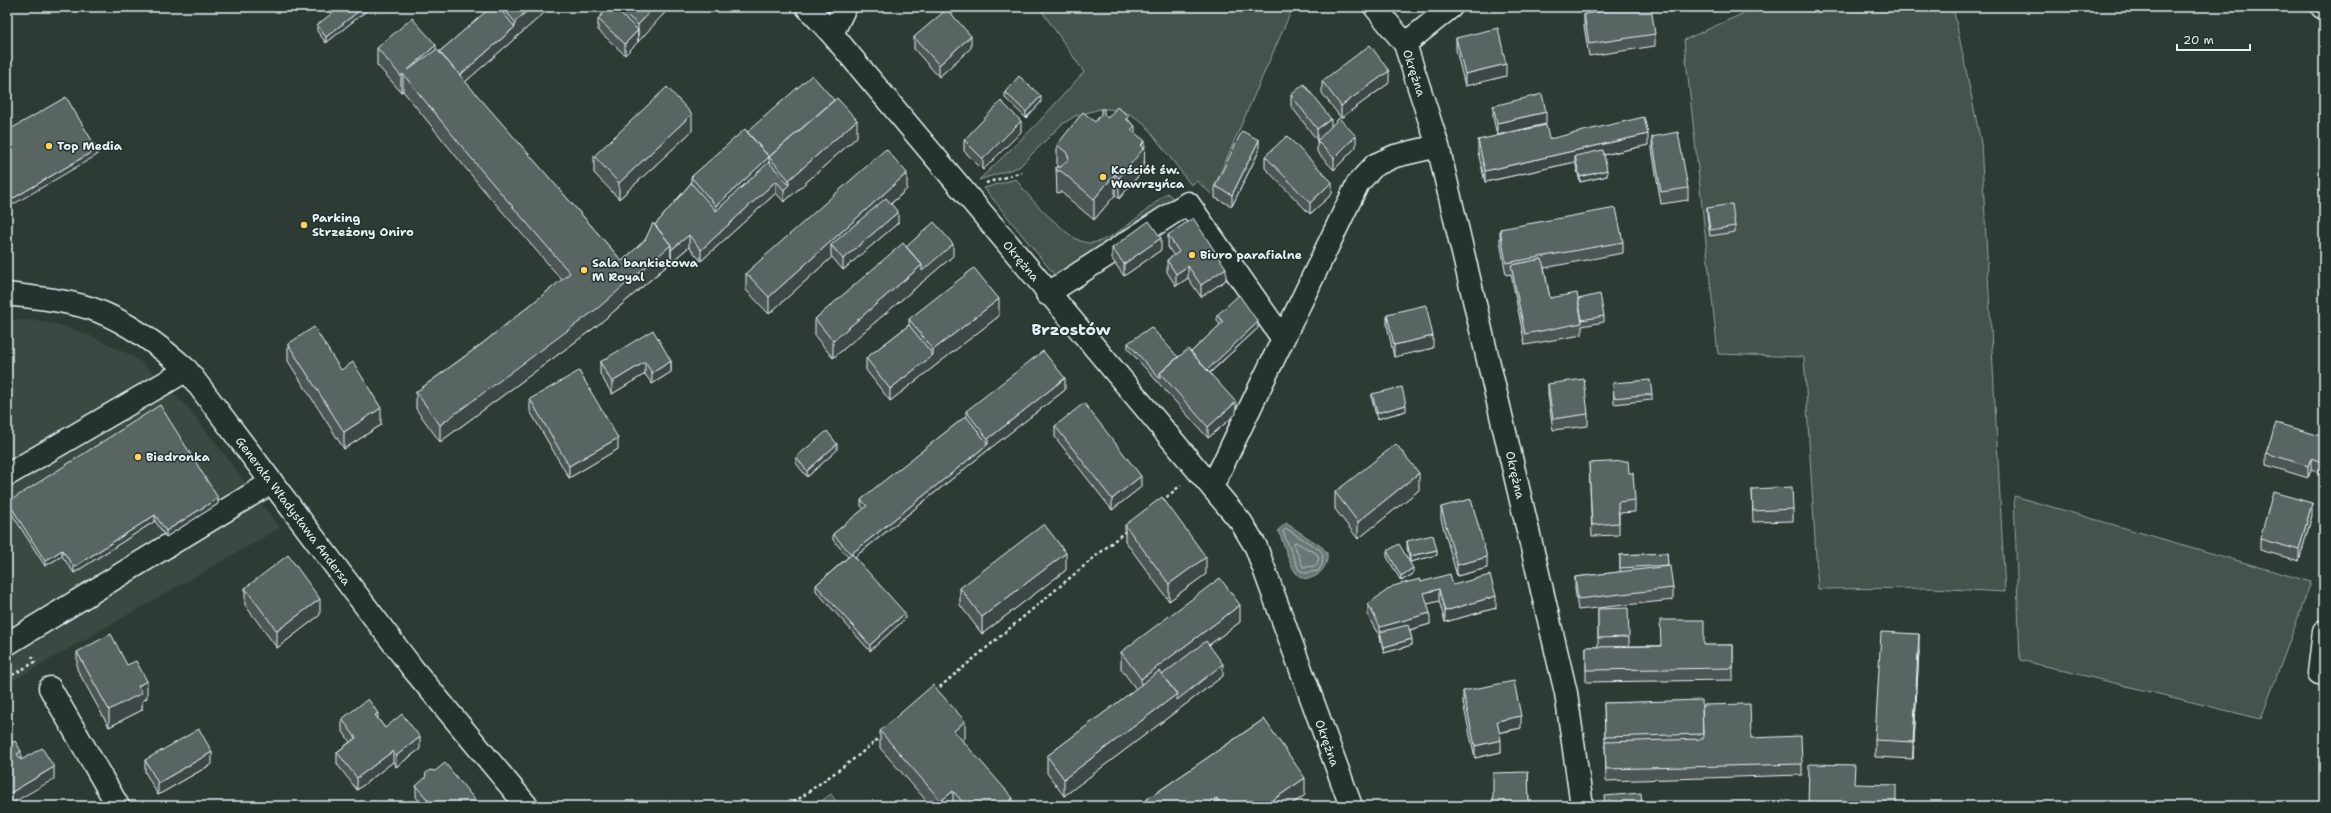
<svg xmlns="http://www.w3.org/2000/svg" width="2331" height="813" viewBox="0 0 2331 813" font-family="'Shantell Sans',sans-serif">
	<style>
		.built { fill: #3b4843 }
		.green { fill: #45524e; stroke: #96a2a3 }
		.water { fill: #6b7775; stroke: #9da8a9 }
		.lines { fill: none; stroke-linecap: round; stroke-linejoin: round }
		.shore { stroke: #b6c0c4; stroke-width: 1 }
		.minor-casing { stroke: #e8f1f8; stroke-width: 25 }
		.path { stroke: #e8f1f8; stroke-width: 2.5; stroke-dasharray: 3 3; stroke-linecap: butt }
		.minor { stroke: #26332d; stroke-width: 22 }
		.wall { fill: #4d5755; stroke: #e8f1f8 }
		.shaded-wall { fill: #3e4745; stroke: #e8f1f8 }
		.building { fill: #596563; stroke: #e8f1f8 }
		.poi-dot { fill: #ffd166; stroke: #26332d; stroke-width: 1.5 }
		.labels { text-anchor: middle; stroke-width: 3; stroke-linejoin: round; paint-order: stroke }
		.street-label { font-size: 12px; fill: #e8f1f8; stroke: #26332d }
		.poi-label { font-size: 12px; font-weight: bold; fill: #e8f1f8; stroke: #26332d; text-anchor: start }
		.district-label { font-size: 16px; font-weight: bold; fill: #e8f1f8; stroke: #26332d }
	</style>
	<rect width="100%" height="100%" fill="#2e3b35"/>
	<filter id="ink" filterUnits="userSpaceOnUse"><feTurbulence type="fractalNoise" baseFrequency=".025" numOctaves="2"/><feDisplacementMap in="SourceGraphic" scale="8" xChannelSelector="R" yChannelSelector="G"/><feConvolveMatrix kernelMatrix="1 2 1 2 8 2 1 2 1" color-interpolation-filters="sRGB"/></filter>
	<g filter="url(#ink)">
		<!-- built -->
		<path class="built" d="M7,320H37L64,326L91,336L133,356L158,377L191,411L280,528L7,684Z"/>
		<!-- green -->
		<path class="green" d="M1039,7H1293L1211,194L1197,181L1191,185L1144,123L1130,114L1110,109H1100L1075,116L1061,125L1019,167L979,180L1036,125L1084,72Z
			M1741,7H1953L1981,143L2005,592L1932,588L1818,589L1804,357L1718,354L1684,40L1742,14Z
			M1016,179C1027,195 1040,209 1055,222C1065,231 1075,241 1088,243C1111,245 1150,206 1167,193L1174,199L1128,234L1057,278L984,188Z
			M2014,496L2311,582L2261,719L2020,660Z
			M831,794L839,806H815Z"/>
		<!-- water -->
		<path class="water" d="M1286,523L1322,547L1327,553C1330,570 1308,588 1296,573C1289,564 1283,541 1278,530Z"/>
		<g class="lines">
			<!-- shore -->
			<path class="shore" d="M1287,529L1320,550L1323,554L1322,565L1318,571L1305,573L1299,570L1283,532Z
				M1295,542L1316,553L1319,558L1316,566L1303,567L1294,544Z"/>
			<!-- minor casing -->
			<g class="minor-casing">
				<path id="minor" d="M807,7L832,34L1241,522L1256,547L1351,806
					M1375,7L1405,44L1438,146L1566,693L1582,806
					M2322,7L2324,8
					M832,34L845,7
					M1405,44L1451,7
					M7,294C37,298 69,300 98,311C131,324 160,346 187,370L413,669L527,806
					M1047,294L1188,203L1283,339
					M7,475L187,370
					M1212,487L1358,183L1375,165L1395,156L1438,146
					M7,644L272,482
					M2319,673L2324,631
					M50,688L118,806"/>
			</g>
			<!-- path -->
			<path class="path" d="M986,183L1022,172
				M1162,501L1181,485
				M7,678L35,662L32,656
				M935,691L1127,530
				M789,806L855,758L882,736"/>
			<!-- minor -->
			<use href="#minor" class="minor"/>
		</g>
		<!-- wall -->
		<path class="wall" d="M366,7V11L326,43L317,31V25Z
			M481,7H551L465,82L622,261L645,240L655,225L691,183V177L747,132L857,137L784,202L776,193L701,261L689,247L598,325L440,442L416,409V392L483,343L562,280L481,187L403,91L401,92L377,65V48L436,50L439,52L486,12Z
			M609,7H670L625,55L598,30V19Z
			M1489,7H1499L1492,11Z
			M1584,14L1655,34V46L1589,56L1584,26Z
			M914,37L971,48L939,77L914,49Z
			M1456,38L1506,76L1465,86L1456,50Z
			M1322,81L1389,83L1341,118L1322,93Z
			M1005,92L1041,102L1026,118L1005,98Z
			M1291,95L1331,126L1356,147L1334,170L1317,152V140L1291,106Z
			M1493,106L1546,124L1497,135L1493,117Z
			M1104,114L1108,118L1129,120L1135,133L1145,163H1144V169L1119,199L1115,195L1094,220L1061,192L1057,193L1056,167H1058L1057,166V145L1095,122Z
			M692,131L619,199L594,173V156Z
			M1021,132L983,170L964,151V140Z
			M1652,137L1688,188V200L1661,204L1652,149Z
			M1549,139L1648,145L1604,155L1607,176L1580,182L1575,162L1485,182L1478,152V140Z
			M1259,151L1232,206L1215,198V186Z
			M1265,156L1332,194L1310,214L1265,168Z
			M907,189L891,204L898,223L843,270L832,257L769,314L746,290V273Z
			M1707,208L1735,226V232L1710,236L1707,214Z
			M1500,229L1623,242V253L1544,268L1550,298L1578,299L1604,316V322L1582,326V335L1525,345L1511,274L1506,275L1500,241Z
			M1168,235L1226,280L1201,297L1188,278L1176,286L1167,272V260L1174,256L1168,247Z
			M906,247L953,256L833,358L815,336V319Z
			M1112,248L1161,250L1124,276L1112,259Z
			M1387,314L1433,348L1394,357L1387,325Z
			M1217,315L1258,328L1210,373L1236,414L1208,438L1128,349V343L1178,357L1191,352L1220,325L1217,320Z
			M999,316L890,401L866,370V358L909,325V319Z
			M288,344L341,370L381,425L344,449L288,361Z
			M671,361V372L652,384L645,374L612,394L600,374V362Z
			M1613,383L1652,394V400L1614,404Z
			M1548,384L1588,414V426L1553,430L1548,395Z
			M1065,390L988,450L855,557L905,619L870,651L816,591V585L848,557L833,540V534L864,509L861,506V500L966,416V411Z
			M1372,394L1406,411L1377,419L1372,400Z
			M530,399L618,449L569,478L530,411Z
			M1055,426L1141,487L1112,510L1055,437Z
			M2324,437V474L2311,470L2308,478L2266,465V453Z
			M837,450L807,477L796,463V457Z
			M1589,463L1629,473L1635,500V512L1619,513V535L1592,536Z
			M1752,489L1793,509V521L1753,522Z
			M1419,490L1358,539L1335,509V492Z
			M8,502L218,504L166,537L155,521L74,573L62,556L45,566L8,508Z
			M1441,507L1487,568L1457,576L1441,519Z
			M2312,515L2299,561L2260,550V539Z
			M1125,525L1206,574L1169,601L1125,541Z
			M1407,541L1437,555L1410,562L1407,547Z
			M1387,551L1413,574L1401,581L1387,557Z
			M1667,553L1668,567L1673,588V600L1578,610L1575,589V577L1620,572V555Z
			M1066,570L982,634L960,605V588Z
			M1421,582L1453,585L1496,608L1445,622L1439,601L1427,604L1430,624L1410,630L1412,645L1384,653L1380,638L1368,616V604Z
			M245,588L320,615L277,648L245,605Z
			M1598,609L1629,637V646L1733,645V680L1586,682V647H1598Z
			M1240,622L1209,645L1223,676L1064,796L1047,773V756L1136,689L1121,669V652Z
			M1919,651L1913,759L1875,757V740Z
			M77,652L127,665L147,698L142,701V710L109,727L77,669Z
			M1463,691L1521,728L1499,733L1501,752L1475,758L1463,703Z
			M1604,703L1702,705L1751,738L1802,764V775L1606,781Z
			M342,719H378L385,728L420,749L396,767L393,762L357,790L337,764V752L350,742L342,730Z
			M1264,719L1305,795L1289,806H1137Z
			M880,731L965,738L962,740L1013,806H931L880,748Z
			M145,760L212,764L158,795L145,772Z
			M1528,772L1529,806H1493Z
			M416,786L476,805L477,806H423L416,797Z"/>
		<!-- shaded-wall -->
		<path class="shaded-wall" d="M364,7H366V11L326,43V37Z
			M531,7H551L457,89V78L515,27V22Z
			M654,7H670L638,42V25Z
			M1492,7H1499L1492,11Z
			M638,30V42L625,55V44Z
			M971,36V48L939,77V65Z
			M436,45V62L408,70Z
			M1506,64V76L1465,86V74Z
			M1389,71V83L1341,118V106Z
			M403,74V91L401,92V76Z
			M1041,96V102L1026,118V112Z
			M1546,112V124L1497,135V123Z
			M692,114V131L619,199V183Z
			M1331,119V131L1317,141V129Z
			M857,120V137L784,202V190L789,185V180Z
			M1021,121V132L983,170V159Z
			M1135,126V147L1131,130Z
			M1648,134V145L1577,161L1575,156V162L1485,182V171Z
			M1356,136V147L1334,170V158Z
			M1259,140V151L1232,206V195Z
			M1145,141L1144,169L1119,199V178Z
			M97,149V155L7,208V202Z
			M769,157V174L716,222V206Z
			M1607,170V176L1580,182V177Z
			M907,173V189L837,252L831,245V256L832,257L769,314V297Z
			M1115,174V195L1094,220V199Z
			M776,181V193L701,261V250Z
			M1332,182V194L1310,214V203Z
			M898,212V223L843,270V259Z
			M689,235V247L671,262V250Z
			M1161,238V250L1124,276V264Z
			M953,244V256L833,358V341L922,265Z
			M671,245V262L598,325L440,442V425Z
			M1188,266V278L1176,286V274Z
			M1226,268V280L1201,297V285Z
			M999,299V316L890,401V389L933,355V350Z
			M1258,322V328L1206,376V370Z
			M1433,336V348L1394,357V345Z
			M671,361V372L652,384V373Z
			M645,362V374L612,394V382Z
			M1065,378V390L988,450L851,560V554L988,444V439Z
			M1236,402V414L1208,438V427Z
			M1406,405V411L1377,419V413Z
			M381,408V425L344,449V432Z
			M618,438V449L569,478V466Z
			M837,444V450L807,477V471Z
			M2311,458V470L2308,478V466Z
			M1419,473V490L1358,539V522Z
			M1141,476V487L1112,510V499Z
			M218,498V504L166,537V531Z
			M2312,503V515L2299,561V550Z
			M155,515V521L74,573V567Z
			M62,550V556L45,566V561Z
			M1437,550V555L1410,562V556Z
			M1066,553V570L982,634V617Z
			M1206,557V574L1169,601V584Z
			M1487,557V568L1457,576V565Z
			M1413,568V574L1401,581V576Z
			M1439,589V601L1424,605V593Z
			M1496,596V608L1445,622V611Z
			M320,599V615L277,648V631Z
			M1240,605V622L1141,695V679Z
			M905,613V619L870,651V645Z
			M1430,613V624L1381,638L1380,632V627Z
			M1919,634V651L1913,759V742Z
			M1412,639V645L1384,653V647Z
			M1223,664V676L1064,796V779L1177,694Z
			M147,681V698L142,701V710L109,727V710L138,686Z
			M378,713V725L375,715Z
			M1521,716V728L1497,733V721Z
			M965,721V738L954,748V731Z
			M420,737V749L396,767V756Z
			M1501,740V752L1475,758V746Z
			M21,751V763L17,754Z
			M393,751V762L357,790V778Z
			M212,752V764L158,795V783Z
			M54,767V779L7,806V795Z
			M1305,778V795L1289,806H1264Z
			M953,791V806H941V801Z
			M1013,798V806H1003Z
			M1217,798V806H1206Z"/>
		<!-- building -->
		<path class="building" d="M340,7H364L326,37L317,25Z
			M491,7H498L515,27L460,75L439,52Z
			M502,7H531L515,22Z
			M609,7H613L638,30L625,44L598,19Z
			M618,7H654L638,25Z
			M1632,7H1651L1655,34L1589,44L1584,14Z
			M947,9L971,36L939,65L914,37Z
			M412,18L436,45L408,70L437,49L622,261L645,240L653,223L671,245L598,308L440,425L416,392L483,343L570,273L481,170L403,74L401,76L377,48Z
			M1498,28L1506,64L1465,74L1456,38Z
			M1370,45L1389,71L1341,106L1322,81Z
			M812,75L834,100L769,157L747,132Z
			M1019,76L1041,96L1026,112L1005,92Z
			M1304,84L1331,119L1317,129L1291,95Z
			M667,87L692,114L619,183L594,156Z
			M1542,94L1546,112L1497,123L1493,106Z
			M66,97L97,149L7,202V131Z
			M837,98L857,120L789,180L769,157L716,206L691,177L745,129L769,157Z
			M1001,101L1021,121L983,159L964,140Z
			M1117,107L1129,116L1126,119L1135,126L1131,130L1145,141L1141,145L1144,148L1119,178L1115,174L1094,199L1061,171H1057L1056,167H1061L1069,158L1066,152L1057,145L1083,112L1095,122L1101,114V109H1104V114L1108,118Z
			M1644,117L1648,134L1485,171L1478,140L1546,125L1549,139Z
			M1339,118L1356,136L1334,158L1317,141Z
			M1242,131L1259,140L1232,195L1215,186Z
			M1678,132L1688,188L1661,192L1652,137Z
			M1287,136L1332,182L1310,203L1265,156Z
			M886,149L907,173L769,297L746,273Z
			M1603,150L1607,170L1580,177L1575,156Z
			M769,162L789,185L784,190L776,181L701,250L689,235L671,250V245L655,225L691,183L716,211Z
			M886,198L898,212L843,259L831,245Z
			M1732,204L1735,226L1710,230L1707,208Z
			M1616,208L1623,242L1506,263L1500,229Z
			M1193,218L1226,268L1201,285L1188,266L1176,274L1167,260L1179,252L1168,235Z
			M1149,221L1161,238L1124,264L1112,248Z
			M934,222L953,244L922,271V265L906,247Z
			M903,243L922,265L833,341L815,319Z
			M1542,259L1550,298L1577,293L1582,323L1525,334L1511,265Z
			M974,268L999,299L933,350L909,319Z
			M1600,294L1604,316L1582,320L1578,299Z
			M1239,295L1258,322L1207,370L1191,352L1223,322L1217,315Z
			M1426,305L1433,336L1394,345L1387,314Z
			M909,325L933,355L890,389L866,358Z
			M314,327L341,370L353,362L381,408L344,432L288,344Z
			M1151,327L1178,357L1160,373V379L1128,343Z
			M653,330L671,361L652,373L645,362L612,382L600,362Z
			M1188,349L1236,402L1208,427L1160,373Z
			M1043,351L1065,378L988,439L966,411Z
			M579,371L618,438L569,466L530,399Z
			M1584,379L1588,414L1553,419L1548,384Z
			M1650,380L1652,394L1614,398L1613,383Z
			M1402,387L1406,405L1377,413L1372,394Z
			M1084,403L1141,476L1112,499L1055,426Z
			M160,405L218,498L166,531L155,515L74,567L62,550L45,561L8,502Z
			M966,416L988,444L851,554L833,534L867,506L861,500L871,491Z
			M2276,423L2324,437V463L2311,458L2308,466L2266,453Z
			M827,431L837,444L807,471L796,457Z
			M1396,444L1419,473L1358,522L1335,492Z
			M1628,461L1629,473H1633L1635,500L1618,502L1619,523L1592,525L1589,463Z
			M1792,487L1793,509L1753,511L1752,489Z
			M2273,492L2312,503L2299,550L2260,539Z
			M1162,497L1206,557L1169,584L1125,525Z
			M1471,499L1487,557L1457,565L1441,507Z
			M1044,524L1066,553L982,617L960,588Z
			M1433,535L1437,550L1410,556L1407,541Z
			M1399,544L1413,568L1401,576L1387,551Z
			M1667,553L1668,565L1620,568V555Z
			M852,554L905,613L870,645L816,585Z
			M288,555L320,599L277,631L245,588Z
			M1670,566L1673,588L1578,599L1575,577Z
			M1450,574L1453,585L1490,575L1496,596L1445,611L1439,589L1424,593L1430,613L1380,627L1368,604L1393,586L1420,579L1421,582Z
			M1220,578L1240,605L1141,679L1121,652Z
			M1628,608L1629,637L1598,638V609Z
			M1660,620H1704V645H1733V668L1586,670V647L1661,646Z
			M1408,625L1412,639L1384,647L1380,632Z
			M1881,632L1919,634L1913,742L1875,740Z
			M111,634L127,665L136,661L147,681L138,686L142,693L109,710L77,652Z
			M1206,641L1223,664L1177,700V694L1162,675Z
			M1159,671L1177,694L1064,779L1047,756Z
			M1514,681L1521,716L1497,721L1501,740L1475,746L1463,691Z
			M933,685L965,721L954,731L1013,798L1003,806H966L953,791L941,801L880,731Z
			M368,699L378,713L375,715L385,728L402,714L420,737L396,756L393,751L357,778L337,752L356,738L342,719Z
			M1702,700L1703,734L1605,737L1604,703Z
			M1750,704L1751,738L1801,736L1802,764L1606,769L1605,742L1703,739L1702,705Z
			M1264,719L1305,778L1264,806H1222L1217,798L1206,806H1137Z
			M199,729L212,752L158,783L145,760Z
			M15,741L21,751L17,754L21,760L42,748L54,767L7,795V746Z
			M445,763L476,801L475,803L477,806H433L416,786L425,778L426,773L430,770L435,771Z
			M1809,764L1855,765L1854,784L1896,785V806H1808Z
			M1528,772L1529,805L1493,806V773Z
			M1641,793L1642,806H1605L1604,796Z
			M1217,804L1219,806H1214Z"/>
	</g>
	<!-- markers -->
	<g class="poi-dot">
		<circle cx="49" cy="146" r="4"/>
		<circle cx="1103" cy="177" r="4"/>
		<circle cx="304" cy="225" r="4"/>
		<circle cx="1192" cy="255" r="4"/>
		<circle cx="584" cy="270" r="4"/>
		<circle cx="138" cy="457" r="4"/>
	</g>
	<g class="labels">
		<!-- street labels -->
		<g class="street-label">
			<text transform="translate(1414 73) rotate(72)" y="4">Okrężna</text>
			<text transform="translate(1021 261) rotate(50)" y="4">Okrężna</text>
			<text transform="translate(1515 475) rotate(77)" y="4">Okrężna</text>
			<text transform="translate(293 511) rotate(53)" y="4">Generała Władysława Andersa</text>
			<text transform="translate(1327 743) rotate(70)" y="4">Okrężna</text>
		</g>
		<!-- poi labels -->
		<g class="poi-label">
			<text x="57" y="150">Top Media</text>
			<text x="1111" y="174">Kościół św.<tspan x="1111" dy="14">Wawrzyńca</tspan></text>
			<text x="312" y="222">Parking<tspan x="312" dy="14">Strzeżony Oniro</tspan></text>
			<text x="1200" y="259">Biuro parafialne</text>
			<text x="592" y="267">Sala bankietowa<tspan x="592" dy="14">M Royal</tspan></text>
			<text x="146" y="461">Biedronka</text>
		</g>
		<!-- district labels -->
		<g class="district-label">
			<text x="1071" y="335">Brzostów</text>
		</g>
	</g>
	<!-- margin -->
	<rect width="2331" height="813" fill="none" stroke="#26332d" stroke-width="24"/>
	<rect x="12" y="12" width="2307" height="789" fill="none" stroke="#e8f1f8" stroke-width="1.5" filter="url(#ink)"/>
	<!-- scale -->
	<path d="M2177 44v6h73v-6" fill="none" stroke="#e8f1f8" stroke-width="2"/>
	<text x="2183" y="44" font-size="12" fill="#e8f1f8" stroke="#26332d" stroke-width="3" paint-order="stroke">20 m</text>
</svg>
